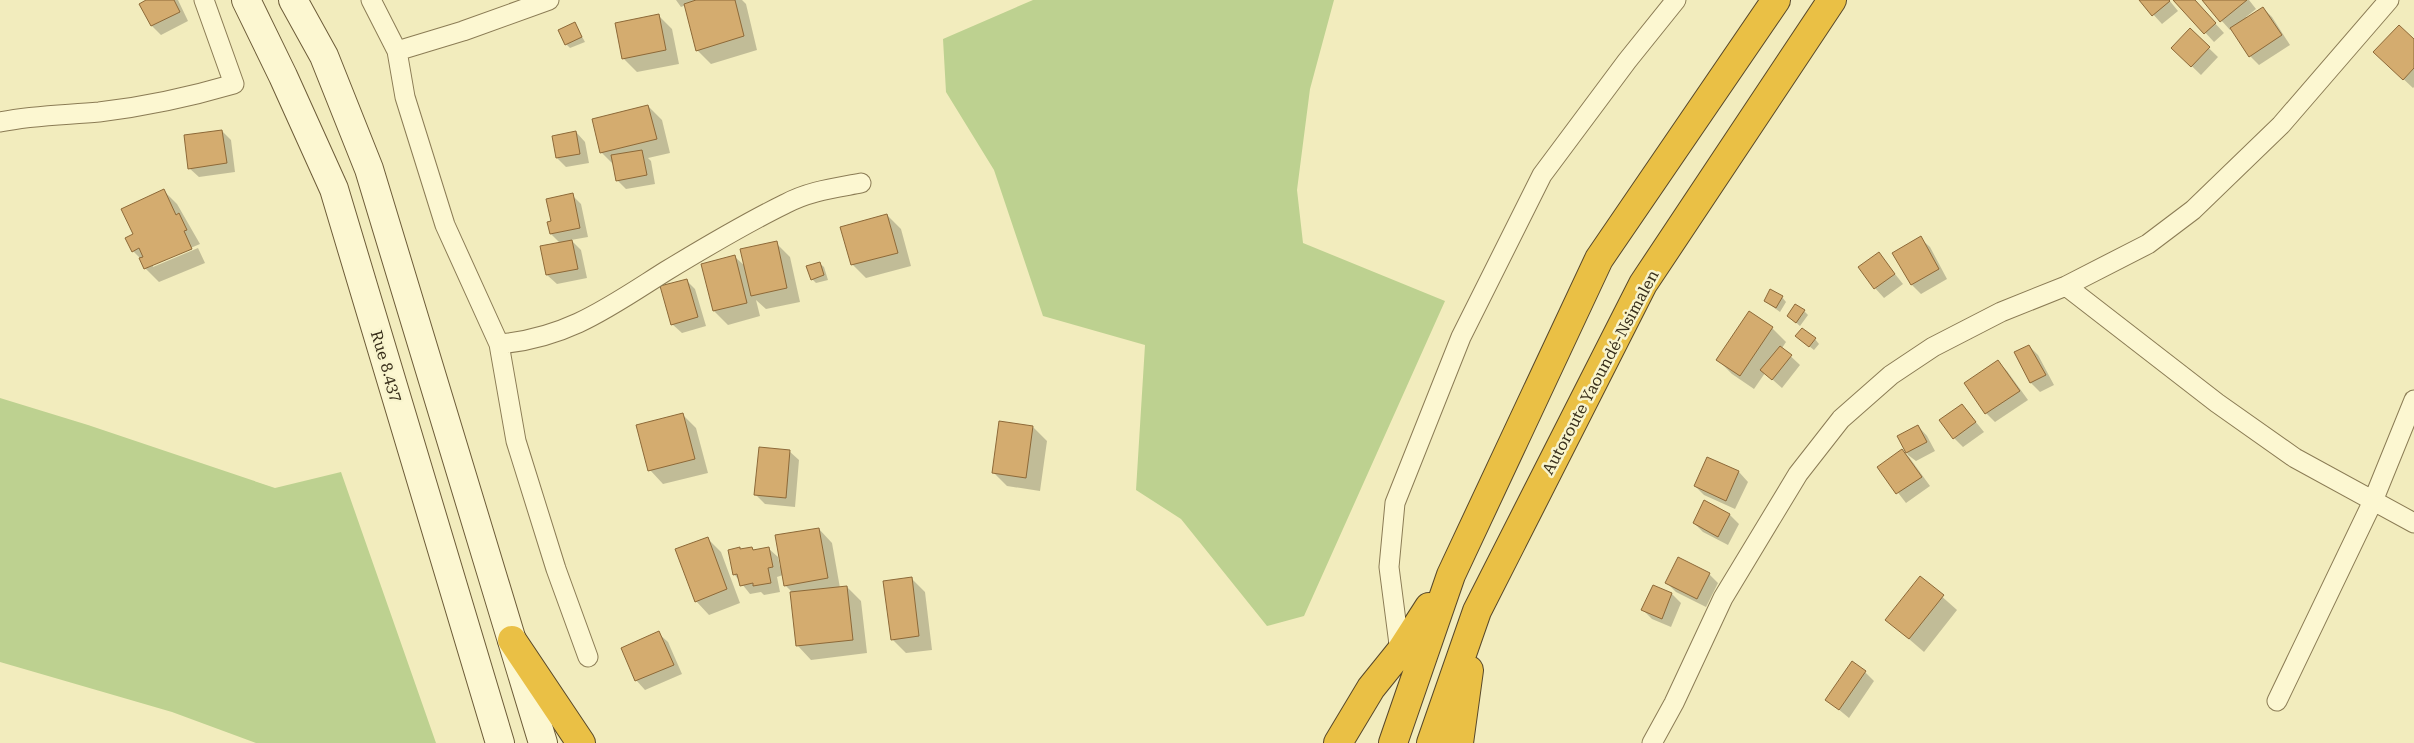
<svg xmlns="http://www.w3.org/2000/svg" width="2414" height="743" viewBox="0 0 2414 743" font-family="'Roboto Serif',serif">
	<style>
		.green { fill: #bdd190 }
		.shadow { fill: #0003 }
		.building { fill: #d4ac6f; stroke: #8d6938 }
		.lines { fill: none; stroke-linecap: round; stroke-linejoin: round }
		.minor-casing { stroke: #8b7c55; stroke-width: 21 }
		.secondary-casing { stroke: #6d5c38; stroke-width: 30 }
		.motorway-casing { stroke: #58482a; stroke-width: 30 }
		.minor { stroke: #fcf7d1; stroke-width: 19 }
		.secondary { stroke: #fcf7d1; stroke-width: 28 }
		.motorway { stroke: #eac045; stroke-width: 28 }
		.labels { text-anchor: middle; stroke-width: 5; stroke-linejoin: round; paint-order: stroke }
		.street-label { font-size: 16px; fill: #392f1b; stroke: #f8f4cd }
	</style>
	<rect width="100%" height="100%" fill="#f2ecbd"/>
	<!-- green -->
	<path class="green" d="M1033,0H1334L1310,89L1297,190L1303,243L1445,301L1304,616L1267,626L1181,519L1136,490L1145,345L1043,316L994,170L946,92L943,39Z
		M0,398L88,425L275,488L341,472L436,743H256L172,712L0,662Z"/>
	<!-- shadow -->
	<path class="shadow" d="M149,0H178L188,21L161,35L152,26L141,4Z
		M676,0H742L746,4L757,50L711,64L697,50L686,5L681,7Z
		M2140,0H2169L2178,11L2162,24Z
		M2175,0H2194L2224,33L2214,42Z
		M2203,0H2249L2256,9L2246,17L2247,19L2263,8L2272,17L2290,45L2259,65L2250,56L2232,28L2230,30Z
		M658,15L672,29L679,64L637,72L623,58Z
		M575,24L585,42L570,48L566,44Z
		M2190,30L2218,57L2201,75L2173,48Z
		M2414,41V87L2413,88L2384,61Z
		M648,106L662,120L670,153L648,158L651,161L655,184L626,189L617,180L614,165L601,152Z
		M222,131L231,140L235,172L199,177L189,168Z
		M576,132L585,142L589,163L566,167L557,158Z
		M164,191L177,204L200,244L153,264V267L198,248L205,263L159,282L145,268L141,259L133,251L134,235Z
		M572,195L581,204L588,237L571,240L581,250L587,278L557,284L547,275L560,243L551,234L552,222Z
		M887,215L901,229L911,266L866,278L852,264Z
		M1920,238L1930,247L1947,279L1921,294L1912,285Z
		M776,243L790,257L800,302L766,309L756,300L760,316L728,325L714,311L735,257L746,267Z
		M1879,254L1903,284L1884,298L1875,288Z
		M819,263L824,267L828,280L816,283L812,279Z
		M686,280L695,289L706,326L682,333L672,324Z
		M1782,297L1786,302L1780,312L1765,301Z
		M1804,311L1808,315L1800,326L1788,316Z
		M1772,328L1786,342L1782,348L1800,365L1782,388L1765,373L1754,389L1732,374L1718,360Z
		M1815,339L1819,344L1814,350L1801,340Z
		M2029,346L2038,355L2054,385L2040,392L2031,383L2016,353Z
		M1998,362L2007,371L2028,400L1995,422L1986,413Z
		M1962,405L1984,432L1963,447L1954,438Z
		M682,414L696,428L708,473L663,484L650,470Z
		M1918,426L1927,436L1935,451L1916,461L1908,455L1899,437Z
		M1033,427L1047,441L1040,491L1007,486L993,472Z
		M1902,450L1909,457L1930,486L1906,503L1878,467Z
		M789,451L799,460L795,507L765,504L756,495Z
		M1708,458L1739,472L1748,482L1735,509L1704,495L1695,486Z
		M1705,502L1730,515L1739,524L1728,545L1703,532L1694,523Z
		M819,529L832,543L840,588L847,587L861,601L867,653L811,660L798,646L791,591L785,585L783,575L777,577L780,592L764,595L761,592L750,594L734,574L741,550L752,548L755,551L768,548L778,557L780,567H782Z
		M707,538L721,552L740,603L709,615L696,601Z
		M1709,574L1718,583L1706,607L1676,592L1666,582Z
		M911,578L925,592L932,650L906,653L892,639Z
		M1921,578L1957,610L1924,652L1887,620Z
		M1653,586L1672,594L1681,603L1671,627L1652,619L1643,610Z
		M658,633L668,642L682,674L645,690L636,680Z
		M1865,672L1874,681L1849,718L1826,699Z"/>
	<!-- building -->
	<path class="building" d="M146,0H174L180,12L151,26L139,4Z
		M696,0H735L744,36L696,51L684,4Z
		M2139,0H2169L2170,1L2152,16Z
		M2173,0H2195L2216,23L2204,34Z
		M2202,0H2247L2220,22Z
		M2263,7L2282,35L2249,57L2230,28Z
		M659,14L666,50L622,59L615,23Z
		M575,22L582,37L565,45L558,30Z
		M2399,25L2414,39V68L2403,80L2373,52Z
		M2190,28L2210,47L2191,67L2171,48Z
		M648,105L657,139L600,153L592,119Z
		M222,130L227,163L188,169L184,135Z
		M576,131L580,154L556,158L552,136Z
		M642,150L647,175L616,181L611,155Z
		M164,189L176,215L179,213L187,230L184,231L192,249L144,269L139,258L143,257L139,248L132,252L125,238L133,234L121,209Z
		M573,193L580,228L550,234L547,222L551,221L546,199Z
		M887,214L898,253L851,265L840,227Z
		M1921,236L1939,269L1911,285L1892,253Z
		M572,240L578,269L546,275L540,246Z
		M777,241L787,288L751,296L740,249Z
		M1879,252L1895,274L1874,289L1858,267Z
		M735,255L747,303L713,311L701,264Z
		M820,262L824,275L811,280L806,266Z
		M687,279L698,317L671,325L660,286Z
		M1770,289L1783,296L1776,308L1764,301Z
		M1795,304L1805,310L1796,323L1787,316Z
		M1749,311L1773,327L1740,376L1716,360Z
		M1802,328L1816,338L1809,347L1795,336Z
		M2029,345L2046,375L2030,383L2014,352Z
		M1780,346L1792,355L1772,380L1760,370Z
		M1998,360L2020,391L1985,414L1964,383Z
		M1962,404L1976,422L1953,439L1939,420Z
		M683,413L695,459L648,471L636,425Z
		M999,421L1033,426L1026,478L992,473Z
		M1918,425L1927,442L1906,453L1897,436Z
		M759,447L790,450L786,498L754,495Z
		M1902,449L1922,477L1896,494L1877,467Z
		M1707,457L1739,471L1726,501L1694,486Z
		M1704,500L1730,514L1718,537L1693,523Z
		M819,528L828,578L784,586L775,535Z
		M708,537L727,589L695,602L675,549Z
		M740,547V549L752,547L753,550L769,547L773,567L768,568L771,583L753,586V583L740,586L737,574L733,575L728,550Z
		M1678,557L1710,573L1697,599L1665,583Z
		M1920,576L1944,595L1909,639L1885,620Z
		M912,577L919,636L891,640L883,581Z
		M1653,585L1672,593L1662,619L1641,610Z
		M847,586L853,640L796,646L790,592Z
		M659,631L674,665L635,681L621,648Z
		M1852,661L1866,671L1839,710L1825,700Z"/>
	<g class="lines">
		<!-- minor casing -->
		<g class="minor-casing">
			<path id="minor" d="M371,0L397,51L405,97L445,225L499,344L516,441L556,569L588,657
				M397,51L463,31L549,0
				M0,122C33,115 66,115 99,112C142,107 193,96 234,84L204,0
				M2066,286L2217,403L2295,458L2414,523
				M499,344C568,338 609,307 666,271C704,248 744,224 785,204C809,191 835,188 861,183
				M1400,652L1389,567L1395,503L1461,337L1542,175L1627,61L1676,0
				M2277,701L2373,501L2414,400
				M1652,743L1674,703L1723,598L1798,474L1841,419L1891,375L1933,347L2001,312L2066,286L2148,244L2193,210L2281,125L2389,0"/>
		</g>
		<!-- secondary casing -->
		<g class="secondary-casing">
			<path id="secondary" d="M246,0L283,76L334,189L500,743
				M293,0L324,56L369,169L543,743"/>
		</g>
		<!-- motorway casing -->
		<g class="motorway-casing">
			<path id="motorway" d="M512,640L581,743
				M1338,743L1371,688L1400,652L1429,607
				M1393,743L1451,575L1599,259L1776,0
				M1431,743L1477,611L1643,284L1832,0
				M1459,743L1469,670"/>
		</g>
		<!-- minor -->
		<use href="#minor" class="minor"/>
		<!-- secondary -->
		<use href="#secondary" class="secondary"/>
		<!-- motorway -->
		<use href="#motorway" class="motorway"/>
	</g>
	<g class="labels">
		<!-- street labels -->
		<g class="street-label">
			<text transform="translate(387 366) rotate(73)" y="6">Rue 8.437</text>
			<text transform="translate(1600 372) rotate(-62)" y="6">Autoroute Yaoundé-Nsimalen</text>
		</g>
	</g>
</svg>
